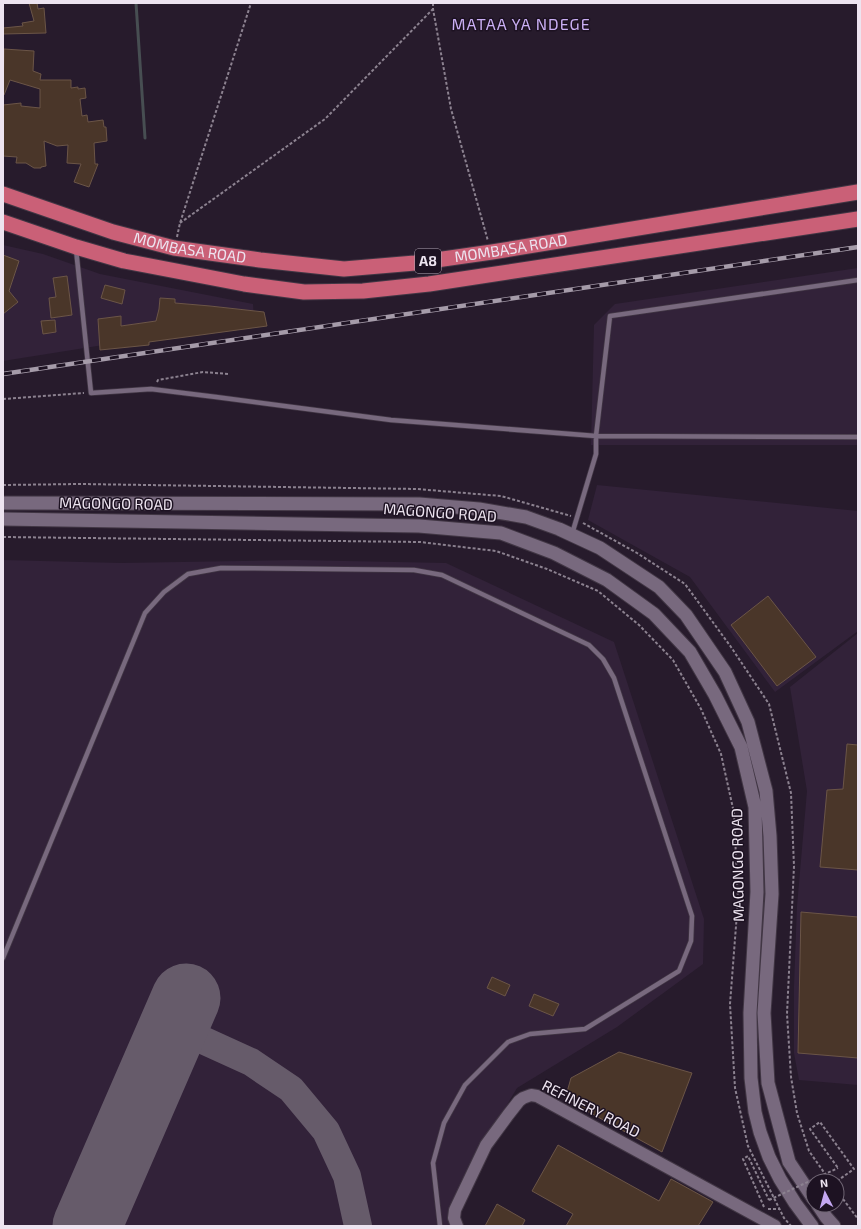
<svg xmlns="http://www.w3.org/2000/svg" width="861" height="1229" viewBox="0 0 861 1229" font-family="'Exo 2',sans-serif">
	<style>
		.built { fill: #322239 }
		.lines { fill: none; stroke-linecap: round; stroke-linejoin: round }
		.stream { stroke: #474e52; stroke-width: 3 }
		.taxiway { stroke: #665b6a; stroke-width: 28 }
		.runway { stroke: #665b6a; stroke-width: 69 }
		.building { fill: #4a3629; stroke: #6b5547 }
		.service-casing { stroke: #413644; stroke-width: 6 }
		.tertiary-casing { stroke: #413644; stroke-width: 14 }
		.secondary-casing { stroke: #413644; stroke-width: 15 }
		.trunk-casing { stroke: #413644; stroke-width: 17 }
		.path { stroke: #8c8290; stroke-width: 2; stroke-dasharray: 3 2; stroke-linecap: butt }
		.service { stroke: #78697e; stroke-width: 4.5 }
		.tertiary { stroke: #78697e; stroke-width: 12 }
		.secondary { stroke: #78697e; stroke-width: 13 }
		.trunk { stroke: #ca6077; stroke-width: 15 }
		.rail-casing { stroke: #a59ba9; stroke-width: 4.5 }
		.rail { stroke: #1d1222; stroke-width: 3; stroke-dasharray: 9; stroke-linecap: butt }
		.path-bridge { stroke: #8c8290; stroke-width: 2; stroke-dasharray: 3 2; stroke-linecap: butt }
		.labels { text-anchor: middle; stroke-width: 3; stroke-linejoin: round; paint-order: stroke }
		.shield { fill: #1d1222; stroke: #afa5b2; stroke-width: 1 }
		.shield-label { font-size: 14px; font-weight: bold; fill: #ede4f0 }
		.street-label { font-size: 15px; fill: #ede4f0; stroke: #1d1222 }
		.neighbourhood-label { font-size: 16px; letter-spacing: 1px; fill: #caaff4; stroke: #1d1222 }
	</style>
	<rect width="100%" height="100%" fill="#271b2c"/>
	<!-- built -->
	<path class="built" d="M3,245L43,254L100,274L253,304L254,321L3,361Z
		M858,268V445H591L594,325L615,304Z
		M597,485L858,511V631L775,692L690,577L588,520Z
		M3,560L121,563L296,560L446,563L614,642L704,919L703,964L617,1027L517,1088L489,1135L453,1200L450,1209L452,1226H3Z
		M858,633V1085L799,1080L794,1053V986L797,906L807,791L790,687Z"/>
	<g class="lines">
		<!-- stream -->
		<path class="stream" d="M136,3L145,138"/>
		<!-- taxiway -->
		<path class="taxiway" d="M174,1027L251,1062L291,1089L326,1131L347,1176L358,1226"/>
		<!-- runway -->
		<path class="runway" d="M87,1226L186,998"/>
	</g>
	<!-- building -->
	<path class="building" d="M29,3H37L38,9L44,8L46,33L3,34V28L23,26L22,23L34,21Z
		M4,49L34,51L33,71L41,74L40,80H71V88L78,87V89L85,88L86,98L80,99L82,116L87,115L88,122L103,120L104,127H106L107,141L94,143L95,164H98L89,187L74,182L81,164L67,163L68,145L57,146L44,141L46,166L41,167V168H34L26,163H16L17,157L3,156V105L21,103V106L40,108V89L10,80L4,95H3Z
		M3,255L19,261L9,291L18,302L3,314Z
		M67,276L72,315L51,318L49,298L56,297L53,278Z
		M105,285L125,290L122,304L101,298Z
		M160,298L175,299V303L210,306L264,312L267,326L149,342V345L100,350L98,319L121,316V326L156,321L159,309Z
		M55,320L56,332L43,334L41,321Z
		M768,596L816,657L777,686L731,625Z
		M847,744L858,745V870L820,867L827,790L843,789Z
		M801,912L858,917V1058L798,1053Z
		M492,977L510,985L505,996L487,988Z
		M534,994L559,1004L553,1016L529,1006Z
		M619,1052L692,1073L662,1152L565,1099L571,1078Z
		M558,1145L659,1201L671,1179L713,1202L698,1226H566L573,1214L532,1191Z
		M497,1204L525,1220L522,1226H485Z"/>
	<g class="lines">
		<!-- service casing -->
		<g class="service-casing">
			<path id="service" d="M76,249L91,393L151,389L216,397L391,420L596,436L858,437
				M572,534L596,454V436L610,316L858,280
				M3,958L145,613L164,592L188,574L221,568L414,570L442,575L589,645L603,659L614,678L692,916L691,941L679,971L585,1029L530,1034L508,1042L465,1085L444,1123L433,1163L440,1226"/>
		</g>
		<!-- tertiary casing -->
		<g class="tertiary-casing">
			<path id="tertiary" d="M457,1226L454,1218L455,1210L486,1145L508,1115L519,1101L523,1098L531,1095L537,1096L775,1226"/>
		</g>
		<!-- secondary casing -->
		<g class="secondary-casing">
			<path id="secondary" d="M3,503L419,504L479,509L526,517L559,529L600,548L659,587L686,615L725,672L748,722L766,791L770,836L772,894L764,1013L768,1083L789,1162L813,1198
				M3,519L419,526L501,533L554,553L607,580L654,614L690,652L715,695L741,747L755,807L757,892L750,1013L751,1078L755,1112L760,1132L769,1157L780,1179L795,1203L812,1226
				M818,1205L826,1217L834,1226"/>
		</g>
		<!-- trunk casing -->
		<g class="trunk-casing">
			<g id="trunk">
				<path id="s1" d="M3,194L113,232L174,248L260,260L344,269L415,263L492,252L858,192"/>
				<path d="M3,222L76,247L124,261L244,284L304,292L363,291L429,284L858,219"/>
			</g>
		</g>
		<!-- path -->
		<path class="path" d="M433,3V9L451,109L488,241
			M180,223L325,119L433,9
			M177,237L180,223L251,3
			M157,382L158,380L203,372L229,374
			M3,399L84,393
			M3,485L80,484L417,489L501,496L571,516
			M583,523L637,553L685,584L731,647L769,704L791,793L794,866L787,1014L791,1077L797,1113L809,1151L830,1181
			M3,537L420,542L496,551L547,569L598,591L639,625L673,660L701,709L721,754L734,813L738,900L730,1004L735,1088L748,1146L784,1218L791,1226
			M837,1181L854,1169L820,1122L810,1129L838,1168
			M837,1191L858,1219
			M764,1207L743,1159L748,1156L769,1200
			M768,1209H780"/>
		<!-- service -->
		<use href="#service" class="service"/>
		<!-- tertiary -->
		<use href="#tertiary" class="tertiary"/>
		<!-- secondary -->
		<use href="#secondary" class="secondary"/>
		<!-- trunk -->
		<use href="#trunk" class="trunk"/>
		<!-- rail casing -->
		<g class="rail-casing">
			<path id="rail" d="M3,374L858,247"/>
		</g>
		<!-- rail -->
		<use href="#rail" class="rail"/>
		<!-- path-bridge -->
		<path class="path-bridge" d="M769,1200L838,1168"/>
	</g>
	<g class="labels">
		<!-- shield labels -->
		<rect class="shield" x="415" y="249" width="26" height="24" rx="3"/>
		<g class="shield-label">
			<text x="428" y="266">A8</text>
		</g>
		<!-- street labels -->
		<g class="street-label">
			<text dy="5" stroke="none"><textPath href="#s1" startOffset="195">MOMBASA ROAD</textPath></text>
			<text dy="5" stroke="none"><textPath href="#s1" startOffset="519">MOMBASA ROAD</textPath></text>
			<text transform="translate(116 504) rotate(1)" y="5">MAGONGO ROAD</text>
			<text transform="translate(440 513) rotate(4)" y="5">MAGONGO ROAD</text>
			<text transform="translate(738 865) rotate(-91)" y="5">MAGONGO ROAD</text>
			<text transform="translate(591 1109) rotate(27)" y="5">REFINERY ROAD</text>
		</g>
		<!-- neighbourhood labels -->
		<g class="neighbourhood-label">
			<text x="521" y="30">MATAA YA NDEGE</text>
		</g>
	</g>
	<!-- border -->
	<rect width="861" height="1229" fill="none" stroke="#ede4f0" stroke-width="8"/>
	<!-- north arrow -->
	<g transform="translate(825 1193) rotate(354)"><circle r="19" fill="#1d1222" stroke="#706674"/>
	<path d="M0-3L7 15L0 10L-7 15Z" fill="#c4a7f1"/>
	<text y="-6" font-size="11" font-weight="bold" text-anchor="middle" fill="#ede4f0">N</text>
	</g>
</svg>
